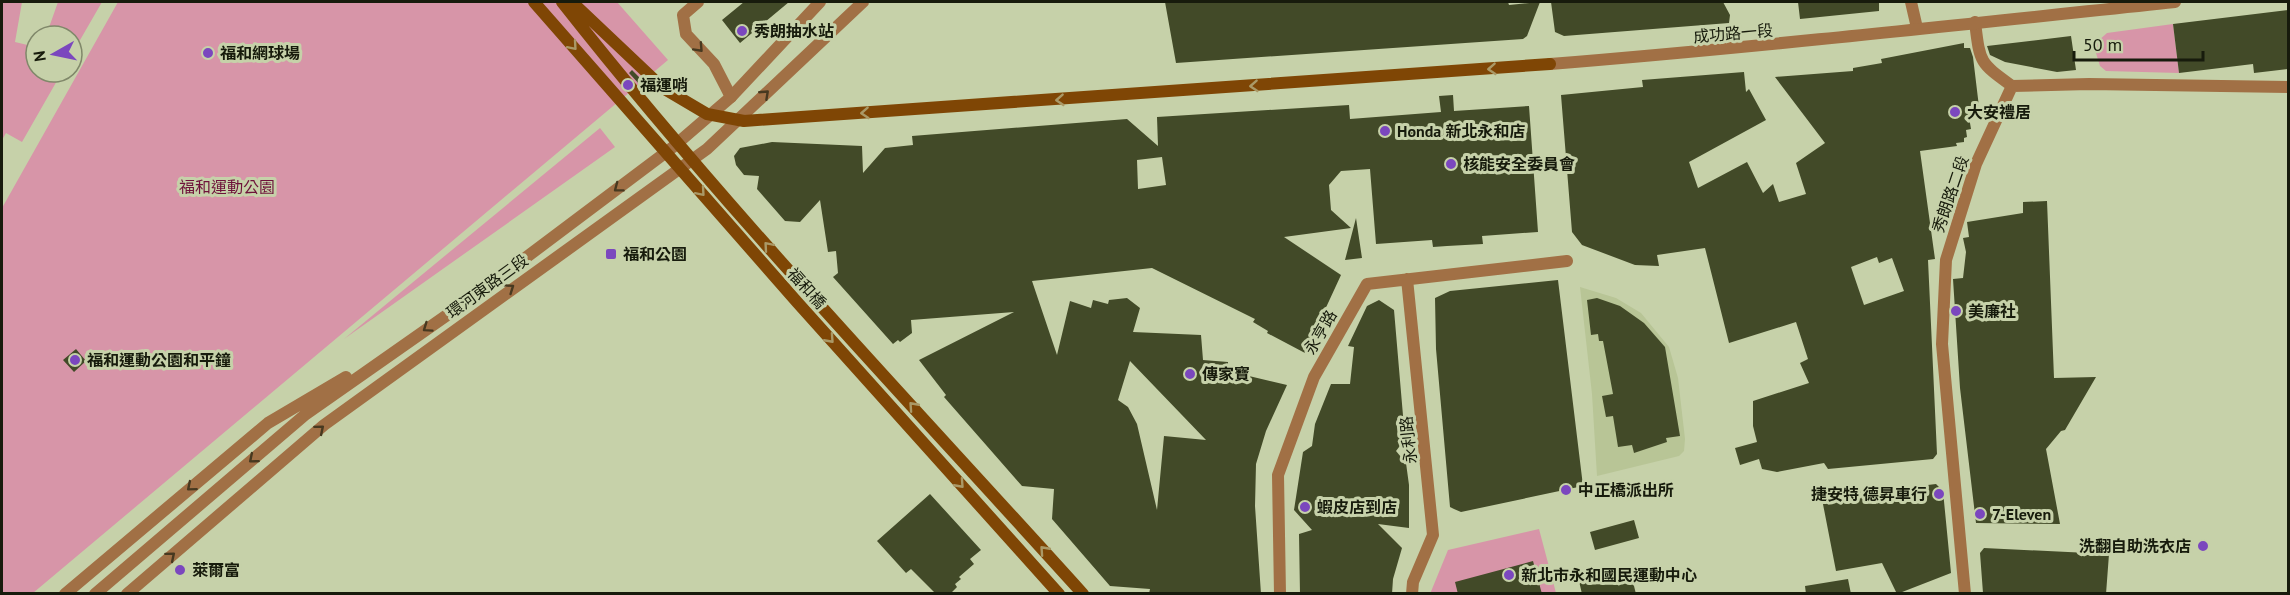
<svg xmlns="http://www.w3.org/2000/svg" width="2290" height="595" viewBox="0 0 2290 595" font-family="'PT Sans','Noto Sans TC',sans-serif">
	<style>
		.built { fill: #b8c596 }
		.green { fill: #d795a8 }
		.building { fill: #424a28; fill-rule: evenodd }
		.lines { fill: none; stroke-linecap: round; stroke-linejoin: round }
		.minor { stroke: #a17045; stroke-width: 12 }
		.tertiary { stroke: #a17045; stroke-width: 12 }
		.secondary { stroke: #7f4605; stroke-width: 12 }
		.oneway { stroke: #aa9967 }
		.oneway2 { stroke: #473920 }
		.poi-dot { fill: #7b47be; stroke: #c6d1a9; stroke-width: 2 }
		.labels { text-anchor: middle; stroke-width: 6; stroke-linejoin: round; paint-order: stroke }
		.poi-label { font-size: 16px; font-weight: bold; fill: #171b0c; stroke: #c6d1a9; text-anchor: start }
		.street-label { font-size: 16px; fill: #171b0c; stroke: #c6d1a9 }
		.park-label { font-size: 16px; fill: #6e123a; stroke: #c6d1a9 }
	</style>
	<rect width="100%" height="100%" fill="#c6d1a9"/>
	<!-- built -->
	<path class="built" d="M1580,287L1616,298L1641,313L1669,347L1678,378L1685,439L1684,451L1679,456L1597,476L1592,394Z"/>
	<!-- green -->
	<path class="green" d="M2,2H22L15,42L36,47V72H62L22,142L6,133L2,140Z
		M58,2H102L72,54V36H46Z
		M118,2H617L668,60L33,593L2,594V208Z
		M2173,24L2179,73L2106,71L2100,66L2096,53L2098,41L2107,33Z
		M600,128L615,147L344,339Z
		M1539,529L1556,593L1430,594L1448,550Z"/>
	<!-- building -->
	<path class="building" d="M744,2H789L740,43L722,20Z
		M1165,2H1508L1509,5L1540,2L1527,36L1523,39L1176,63Z
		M1551,2H1723L1730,15L1729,23L1564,36L1555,32Z
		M1798,2H1879V11L1800,19Z
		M2289,10V69L2254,73L2253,64L2179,73L2173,24Z
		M2071,36L2076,70L2057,72L2005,62L1990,55L1987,46Z
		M1964,43V48H1970L1973,57L1979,107L1973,108L1974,116L1969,117L1971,129L1966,130L1967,137L1964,138V142L1956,143L1957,146L1920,151L1935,259L1928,260L1937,454L1933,459L1828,469L1824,463L1777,472L1762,469L1759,459L1740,465L1735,448L1757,442L1753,426V401L1809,383L1800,363L1808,359L1796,322L1729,343L1705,248L1657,255L1659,266L1635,265L1582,245L1572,232L1561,95L1643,87L1642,80L1744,72L1746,92L1749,89L1766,120L1689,162L1698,188L1747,162L1763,193L1773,184L1779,202L1806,194L1796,163L1825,143L1775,77L1853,71V68L1882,63L1881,59ZM1877,257L1879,263L1892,258L1904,291L1864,305L1851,267Z
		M632,70L644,82L640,85L629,73Z
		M1453,95L1454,111L1529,106L1538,232L1482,236L1483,244L1447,246L1433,247L1432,240L1376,244L1370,169L1341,171L1329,185L1331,210L1351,228L1284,237L1341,275L1305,353L1267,333L1268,331L1253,322L1255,319L1152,268L1032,281L1057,355L1070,301L1091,308L1093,300L1108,304L1109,300L1127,298L1140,308L1133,332L1201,335L1203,360L1228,362V371L1287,385L1266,431L1256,464L1255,506L1261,594H1149L1150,589L1110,586L1052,519L1054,489L1022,486L944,397L946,395L919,360L1014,312L911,320L912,333L900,342L898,340L893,344L833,277L838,273L836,251L828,252L820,200L800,222L785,221L757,189L759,176L744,175L736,165L734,156L740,148L772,142L862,146L863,173L885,148L913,145L912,136L1127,119L1158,146L1157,117L1349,105L1350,119L1441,112L1439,96ZM1162,157L1166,185L1138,189L1137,160ZM1130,361L1206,440L1164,436L1157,510L1137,424L1128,407L1118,400Z
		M2047,201L2054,378L2096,377L2065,430L2061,431L2046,449L2060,524L1976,523L1960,388L1953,279L1963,278L1966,252L1963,238L1969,237L1967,222L2023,213V202Z
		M1356,218L1362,258L1345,260Z
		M1558,280L1583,486L1461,512L1454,509L1450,507L1436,349L1435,298L1450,291Z
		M1597,298L1620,306L1644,323L1665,347L1680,436L1666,438L1667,442L1634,453L1632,445L1618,447L1613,416L1606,417L1602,396L1613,394L1603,341H1599L1598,334L1591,335L1587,300Z
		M1379,300L1394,310L1405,439L1396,451L1406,463L1409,485V528L1378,524L1402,548L1393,579L1392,594H1300L1299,534L1312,530L1294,510L1303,452L1312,446L1315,424L1331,384H1350L1354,347L1348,346L1367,306Z
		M76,349L86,361L74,372L63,360Z
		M1936,484L1943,491L1951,573L1897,594L1882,563L1836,571L1822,499L1870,490V492Z
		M930,494L981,550L970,559L974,564L959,577L961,579L955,584L957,587L950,594H936L911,569L906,573L877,541Z
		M1634,520L1639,538L1595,550L1590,532Z
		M1984,548L2109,554L2106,594L1983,593L1980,553Z
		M1533,561L1542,594H1458L1455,582Z
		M1623,570L1625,579L1632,578L1636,594H1582L1579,581Z
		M1848,579L1851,594H1806L1805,586Z"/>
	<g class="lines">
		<!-- minor -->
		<path class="minor" d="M698,2L683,15L686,34L714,64L731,97
			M1911,2L1917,28
			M1975,22C1980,63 1979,62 2012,86
			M1407,279L1433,535L1413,582L1412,594
			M1280,594L1278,475L1314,377L1367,284L1567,261
			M1965,594L1942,344L1946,260L1976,164L2012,86L2089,84L2288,87"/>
		<!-- tertiary -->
		<path class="tertiary" d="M1550,64C1759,47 1967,24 2175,2
			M65,594L268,423L346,377
			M95,594L306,414L480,292L673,147L731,97L820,2
			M127,594L324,425L707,149L863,2"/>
		<!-- secondary -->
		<path class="secondary" d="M534,2L797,302L1059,594
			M562,2C724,208 907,399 1083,594
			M572,2L663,88L707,114L744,121L1550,64"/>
	</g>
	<!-- one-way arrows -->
	<defs><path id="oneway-chevron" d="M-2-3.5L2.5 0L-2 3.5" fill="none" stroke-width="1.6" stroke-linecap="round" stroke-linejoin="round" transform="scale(1.5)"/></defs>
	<g class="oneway">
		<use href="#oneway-chevron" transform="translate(573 46) rotate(49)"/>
		<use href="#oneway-chevron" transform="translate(1492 69) rotate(176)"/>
		<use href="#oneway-chevron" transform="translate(1254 86) rotate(176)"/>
		<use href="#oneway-chevron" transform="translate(1060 100) rotate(176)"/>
		<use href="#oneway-chevron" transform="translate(865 113) rotate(176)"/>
		<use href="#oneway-chevron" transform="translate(701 192) rotate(49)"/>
		<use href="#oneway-chevron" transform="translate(768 246) rotate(-131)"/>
		<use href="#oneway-chevron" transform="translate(830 339) rotate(48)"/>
		<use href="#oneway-chevron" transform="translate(913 406) rotate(-132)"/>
		<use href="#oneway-chevron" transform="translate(960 484) rotate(48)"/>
		<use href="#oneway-chevron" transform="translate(1044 550) rotate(-132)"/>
	</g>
	<g class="oneway2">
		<use href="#oneway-chevron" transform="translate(699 48) rotate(47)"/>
		<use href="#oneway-chevron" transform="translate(765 94) rotate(-43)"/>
		<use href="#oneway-chevron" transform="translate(618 188) rotate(143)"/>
		<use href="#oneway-chevron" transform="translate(510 288) rotate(-35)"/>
		<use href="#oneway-chevron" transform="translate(427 328) rotate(145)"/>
		<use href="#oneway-chevron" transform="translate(320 429) rotate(-40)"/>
		<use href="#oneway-chevron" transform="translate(253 459) rotate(140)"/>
		<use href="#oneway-chevron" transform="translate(191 487) rotate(140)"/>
		<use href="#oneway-chevron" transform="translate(171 556) rotate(-40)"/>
	</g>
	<!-- markers -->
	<g class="poi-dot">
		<circle cx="742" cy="31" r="6"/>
		<circle cx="208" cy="53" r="6"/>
		<circle cx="628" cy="85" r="6"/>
		<circle cx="1955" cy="112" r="6"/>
		<circle cx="1385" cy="131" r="6"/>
		<circle cx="1451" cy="164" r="6"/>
		<rect x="605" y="248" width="12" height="12" rx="3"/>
		<circle cx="1956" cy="311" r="6"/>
		<circle cx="75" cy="360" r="6"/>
		<circle cx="1190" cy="374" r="6"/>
		<circle cx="1566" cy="490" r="6"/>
		<circle cx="1939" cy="494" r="6"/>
		<circle cx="1305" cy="507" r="6"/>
		<circle cx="1980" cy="514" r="6"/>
		<circle cx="2203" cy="546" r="6"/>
		<circle cx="180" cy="570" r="6"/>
		<circle cx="1509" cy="575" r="6"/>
	</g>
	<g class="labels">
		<!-- poi labels -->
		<g class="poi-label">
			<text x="754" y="37">秀朗抽水站</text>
			<text x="220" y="59">福和網球場</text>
			<text x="640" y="91">福運哨</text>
			<text x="1967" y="118">大安禮居</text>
			<text x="1397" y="137">Honda 新北永和店</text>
			<text x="1463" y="170">核能安全委員會</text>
			<text x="623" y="260">福和公園</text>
			<text x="1968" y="317">美廉社</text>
			<text x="87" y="366">福和運動公園和平鐘</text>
			<text x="1202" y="380">傳家寶</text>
			<text x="1578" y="496">中正橋派出所</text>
			<text x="1927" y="500" text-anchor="end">捷安特 德昇車行</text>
			<text x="1317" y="513">蝦皮店到店</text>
			<text x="1992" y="520">7-Eleven</text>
			<text x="2191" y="552" text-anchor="end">洗翻自助洗衣店</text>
			<text x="192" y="576">萊爾富</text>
			<text x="1521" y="581">新北市永和國民運動中心</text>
		</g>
		<!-- street labels -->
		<g class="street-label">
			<text transform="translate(1733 33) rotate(-5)" y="6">成功路一段</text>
			<text transform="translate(1950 194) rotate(-71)" y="6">秀朗路二段</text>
			<text transform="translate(487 286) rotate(-36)" y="6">環河東路三段</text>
			<text transform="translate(807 288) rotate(48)" y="6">福和橋</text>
			<text transform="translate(1320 332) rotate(-60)" y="6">永亨路</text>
			<text transform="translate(1408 440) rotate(-96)" y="6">永利路</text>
		</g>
		<!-- park labels -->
		<g class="park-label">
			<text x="227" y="193">福和運動公園</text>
		</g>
	</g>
	<!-- border -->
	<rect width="2290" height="595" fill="none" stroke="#171b0c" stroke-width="6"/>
	<!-- north arrow -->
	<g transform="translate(54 54) rotate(261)"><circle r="28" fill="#c6d1a9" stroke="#80886a" stroke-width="1.5"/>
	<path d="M0-4.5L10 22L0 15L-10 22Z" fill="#7b47be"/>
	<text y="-9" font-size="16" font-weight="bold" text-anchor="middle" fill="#171b0c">N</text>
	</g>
	<!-- scale -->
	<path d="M2074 51v9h129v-9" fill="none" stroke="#171b0c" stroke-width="3"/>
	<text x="2083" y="51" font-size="18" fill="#171b0c" stroke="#c6d1a9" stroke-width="4.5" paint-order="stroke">50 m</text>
</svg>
